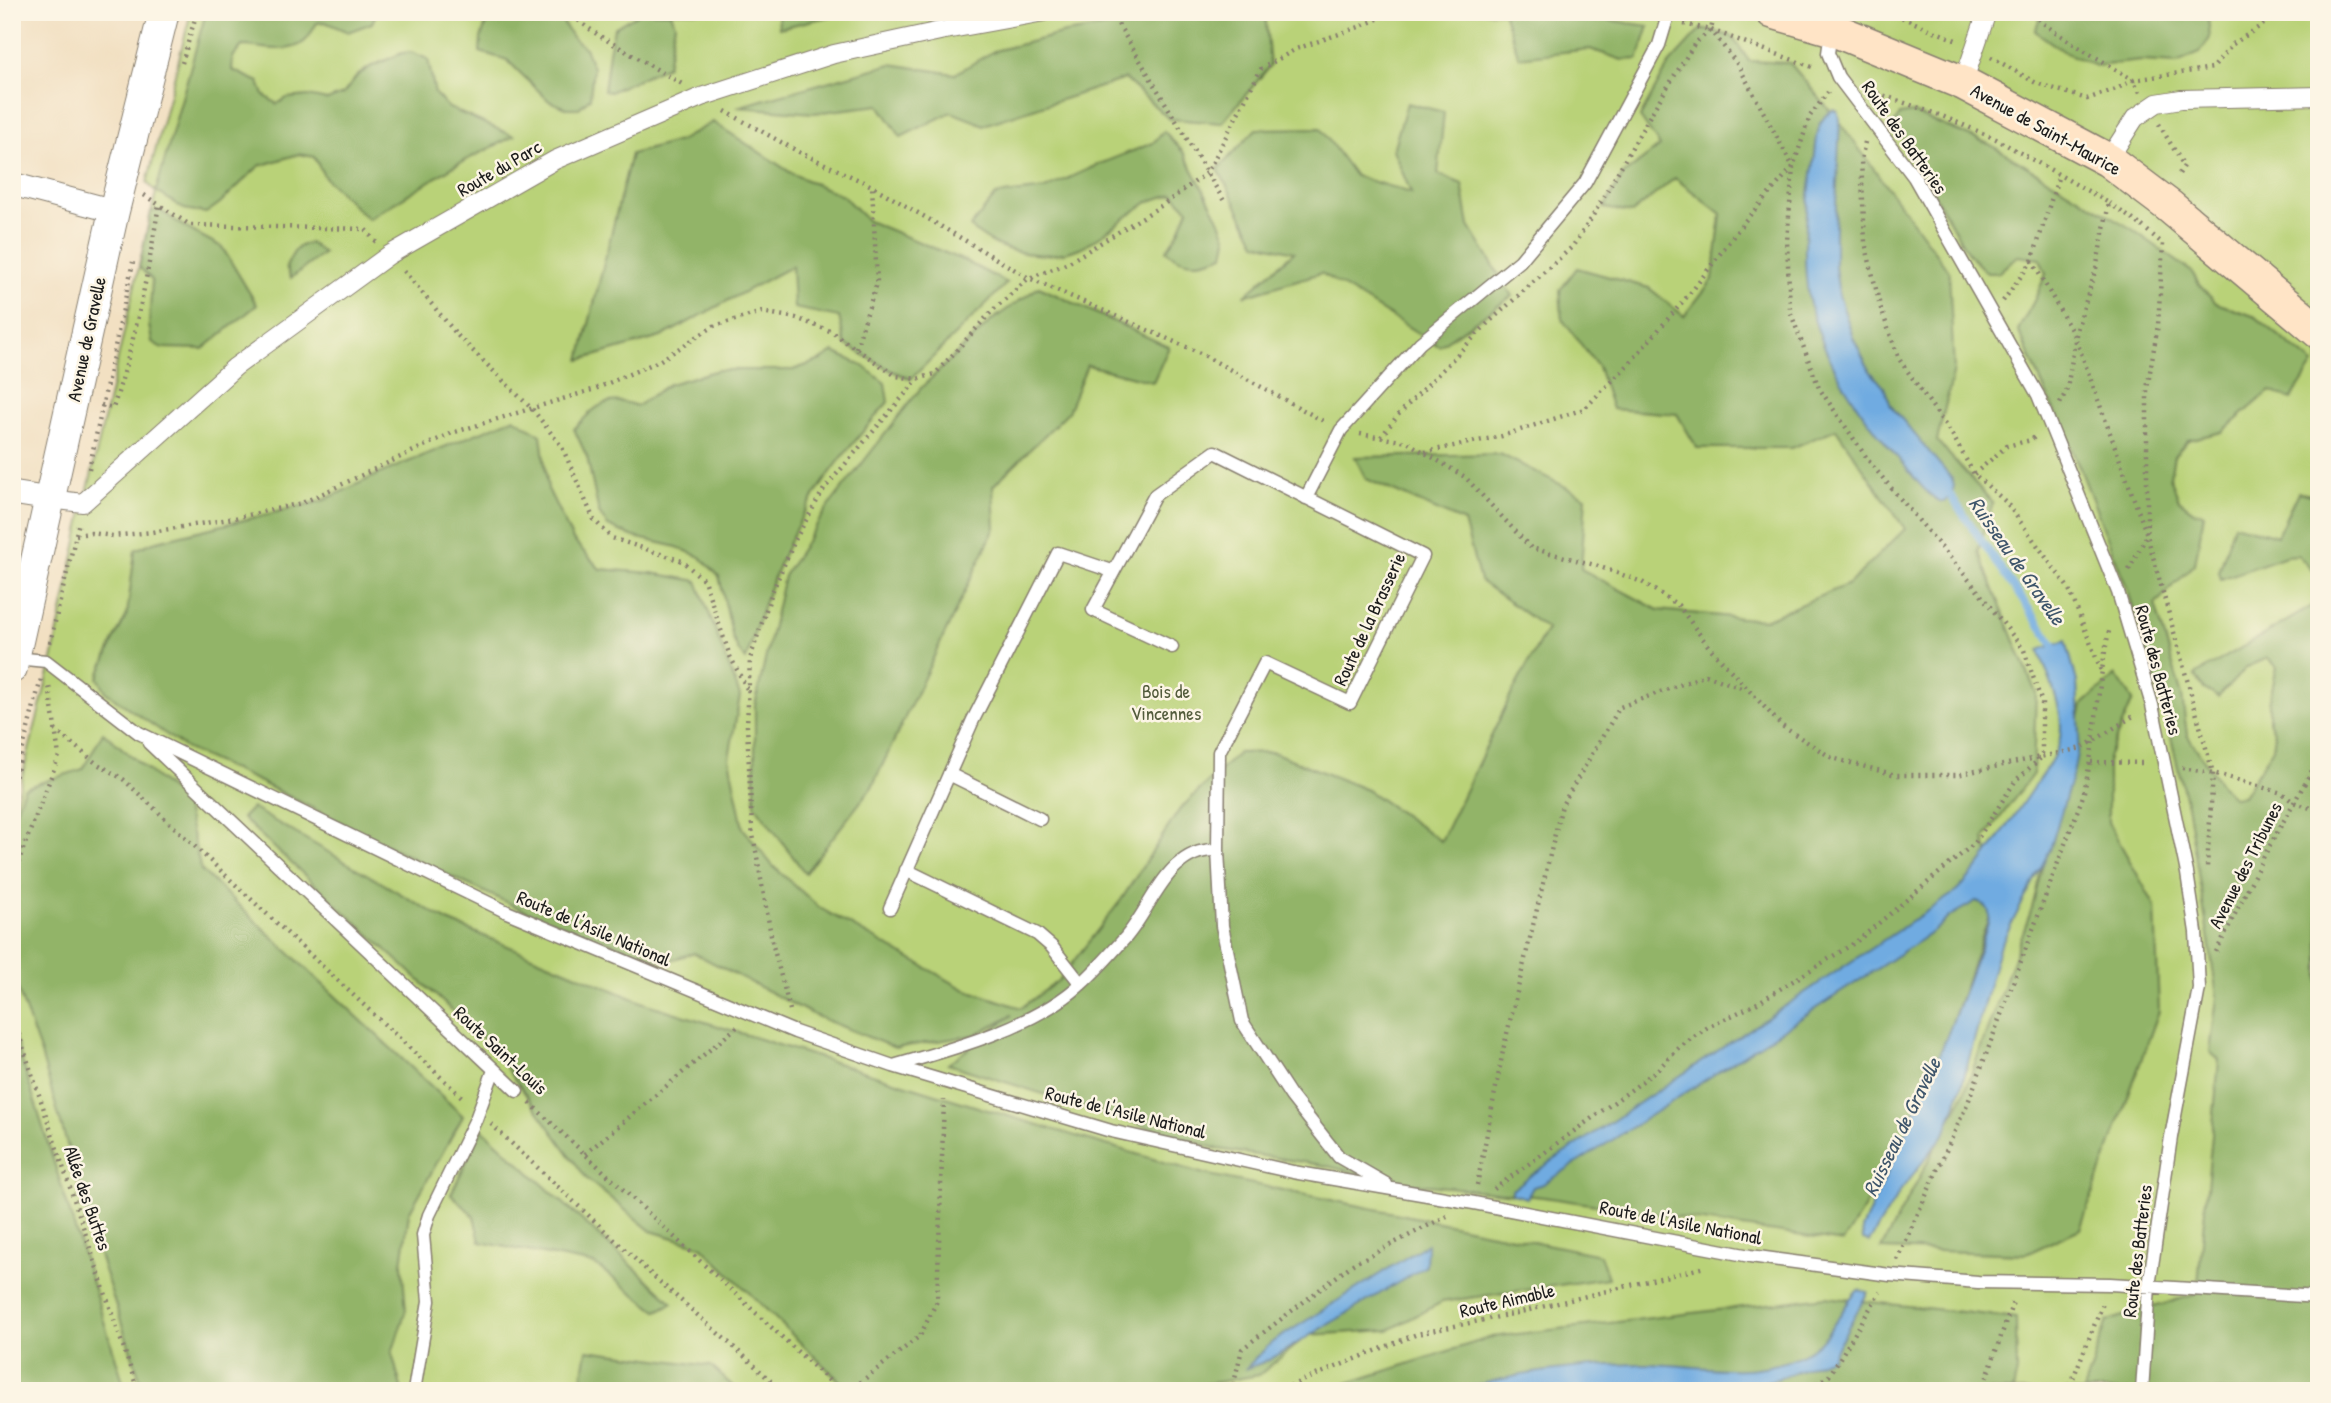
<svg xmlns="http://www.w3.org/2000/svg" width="2331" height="1403" viewBox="0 0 2331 1403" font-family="'Patrick Hand',sans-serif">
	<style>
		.green { fill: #b9d278; stroke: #6a774a; stroke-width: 2 }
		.forest { fill: #92b468; stroke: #576842; stroke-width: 2 }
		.water { fill: #70abe1; stroke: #46647e; stroke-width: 2 }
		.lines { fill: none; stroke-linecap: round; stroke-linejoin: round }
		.stream { stroke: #70abe1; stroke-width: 8 }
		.service-casing { stroke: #877e6f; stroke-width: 15 }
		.pedestrian-casing { stroke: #877e6f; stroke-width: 20 }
		.minor-casing { stroke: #877e6f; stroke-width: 25 }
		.tertiary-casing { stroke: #877e6f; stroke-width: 32 }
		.secondary-casing { stroke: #877e6f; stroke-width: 36 }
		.path { stroke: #877e6f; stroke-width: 4.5; stroke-dasharray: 2 5; stroke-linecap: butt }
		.service { stroke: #fff; stroke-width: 12 }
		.pedestrian { stroke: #fff; stroke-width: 18 }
		.minor { stroke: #fff; stroke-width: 23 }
		.tertiary { stroke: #fff; stroke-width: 30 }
		.secondary { stroke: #ffe4c6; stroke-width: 33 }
		.labels { text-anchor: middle; stroke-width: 5; stroke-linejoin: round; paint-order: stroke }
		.street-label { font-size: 19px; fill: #1c1c1c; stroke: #fcf5e5 }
		.park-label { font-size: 19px; fill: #535c3c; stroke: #fcf5e5 }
		.water-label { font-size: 21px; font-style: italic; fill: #3e556b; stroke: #fcf5e5 }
	</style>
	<rect width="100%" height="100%" fill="#fcf5e5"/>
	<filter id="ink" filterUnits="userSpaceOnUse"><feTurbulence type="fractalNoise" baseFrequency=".0143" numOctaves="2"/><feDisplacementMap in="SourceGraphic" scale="14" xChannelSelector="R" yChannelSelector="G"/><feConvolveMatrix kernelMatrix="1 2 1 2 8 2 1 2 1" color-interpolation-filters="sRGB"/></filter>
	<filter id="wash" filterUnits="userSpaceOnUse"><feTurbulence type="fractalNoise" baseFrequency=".00686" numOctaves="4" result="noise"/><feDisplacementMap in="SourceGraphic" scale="28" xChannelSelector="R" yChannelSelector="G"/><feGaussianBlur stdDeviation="1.57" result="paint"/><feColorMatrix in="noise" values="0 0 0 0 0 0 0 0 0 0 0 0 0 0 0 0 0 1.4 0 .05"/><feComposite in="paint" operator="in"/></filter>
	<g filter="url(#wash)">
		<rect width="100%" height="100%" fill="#f2e0c2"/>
		<!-- green -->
		<path class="green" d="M191,12H2319V1391H12V816L51,665L84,507L156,192L147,183Z"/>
		<!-- forest -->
		<path class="forest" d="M206,12H377L372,23L348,32L325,22L317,23C313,29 309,38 304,42C288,55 260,46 242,46L233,57L232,70L259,82L264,95L277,104L287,98L308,96L327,100L343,94L357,76L370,67L402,53L411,52L428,59L435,94L449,108L514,136L456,165L368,219L325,178L314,157L299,154L259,166L220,203L206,213L184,209L156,191Z
			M490,12H551L562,21L572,37L585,48L593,68L590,98L579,108H566L549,101L507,60L480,52L481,38Z
			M641,12L671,13L675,24L667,66L610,92L604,91L609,52L614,28Z
			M778,12H849L779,28Z
			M1201,12H1265L1270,66L1222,123L1169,119L1125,79L984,125L951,112L901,137L879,105L814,113L737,107L891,64L955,74L994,51L1065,33Z
			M1503,12L1574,15L1649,26L1638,59L1622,60L1590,49L1519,57Z
			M2042,12H2133L2140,17C2158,8 2190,9 2208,18L2210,38L2200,53L2177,63L2141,61L2096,66L2066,53L2035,31Z
			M1701,29L1732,36L1749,61L1790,63L1841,124L1949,271L1954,370L1937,441L1993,503L1978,551L2036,693L2033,774L1984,839L1999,888L1916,1126L1843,1242L1543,1197L1399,1182L1322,1165L1218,1149L948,1064L1012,1015L975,1035L895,1048L816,1016L694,953L664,962L532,914L422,863L260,782L187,749L107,693L98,678L114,640L127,615L135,550L153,542L322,501L379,474L514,418L541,435L548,489L573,540L600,569L652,573L697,581L740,696L729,758L743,828L773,866L820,908L964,989L1021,1008L1059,980L1121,900L1180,809L1238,753L1273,752L1367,790L1441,841L1512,693L1547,629L1480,581L1464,522L1366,479L1355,457L1500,454L1586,497L1581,569L1658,610L1764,620L1849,584L1905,529L1836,429L1792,448H1697L1677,414L1612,409L1598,367L1562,319L1560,290L1577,268L1649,288L1684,316L1713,279L1721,214L1675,178L1632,213L1604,208L1623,175L1660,146L1640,117L1669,64Z
			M1407,103L1444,112L1438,174L1462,184L1469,226L1512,296L1439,346L1321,273L1244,296L1294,252L1256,243L1218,169L1256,129L1320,128L1355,176L1411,193L1393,150Z
			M1913,113L1989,144L2132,229L2192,272L2199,285L2216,303L2256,317L2314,364L2291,399L2270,391L2222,432L2188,440L2174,456L2170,477L2179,500L2195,512L2204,514L2195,564L2155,604L2182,696L2187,735L2221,785L2233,797L2243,796L2273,748L2275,734L2269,721V703L2277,667L2268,658L2247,667L2218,697L2204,689L2195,675L2319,602V1391H2084L2107,1321L2197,1294L2219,1060L2210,1052L2217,997L2210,947L2188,810L2165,712L2127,588L2079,466L2018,330L2034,301L2046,274L2040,259L2017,256L1998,273H1987L1969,255L1894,124L1900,115Z
			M713,122L793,174L843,196L868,221L965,261L1007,283L911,379L890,370L845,344L839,317L794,308L792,266L661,337L580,360L631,154L679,141Z
			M1164,131L1184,153L1219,219L1227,239L1224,255C1201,264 1186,266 1166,251L1179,231L1188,209L1173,194C1165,197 1154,198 1147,203C1105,228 1087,260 1033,254C1007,252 989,243 970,227L996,195L1045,189L1097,165L1153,143Z
			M151,211H161L188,229L222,247L257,305L203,349L162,348L152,342L149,325L152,280L139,267Z
			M310,243L324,253L291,278L286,267C292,255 296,244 310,243Z
			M1039,287L1169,347L1153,382L1087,365L1068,412L993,486L995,528L872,787L805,873L755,805V705L784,576L828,507L921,388L992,320Z
			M834,352L863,366L885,383L888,402C860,435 831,468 809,505C780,553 762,607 746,660L738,650L733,639L719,576L700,557L677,547L634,537L608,526L599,513L587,457L574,429C596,407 604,394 637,406L669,384L718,370H793L821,360Z
			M2298,492L2319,497V578L2298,555L2286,556L2221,579L2219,572L2234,524L2277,536Z
			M2116,675L2133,700L2108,757V822L2155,906L2159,1011L2080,1229L2026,1254L1881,1249L1963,1096L2032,908L2082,705Z
			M103,732L184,801L201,870L463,1116L409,1213L402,1264L406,1310L392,1353L402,1391H144L97,1249L41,1054L12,973V821L24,788L83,769Z
			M252,808L448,921L644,1003L981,1108L1204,1174L1600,1255L1608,1278L1442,1302L1389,1330L1308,1335L1259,1375L1165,1391H850L701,1246L651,1231L587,1179L490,1045L242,818Z
			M12,1029L126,1391H12Z
			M482,1129L673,1303L657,1311L594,1264L480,1242L474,1216L451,1194Z
			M1826,1297L2016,1318L2017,1371L2013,1391H1323L1492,1337Z
			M587,1350L711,1366L738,1391H580Z"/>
		<!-- water -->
		<path class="water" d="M1833,110L1837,111L1840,119L1835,229V267L1839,295L1853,337L1870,371L1884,387L1891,406L1952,479C1957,489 1951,494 1945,502C1932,503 1912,474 1903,464C1863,418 1825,365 1810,305C1800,259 1806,207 1814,162C1817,144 1815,118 1833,110Z
			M2066,640L2077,682L2080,736L2074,770L2050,850L1999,948L1962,1085L1946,1132L1901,1190L1869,1242L1863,1240L1862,1229C1899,1144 1939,1064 1969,977C1974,963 1989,928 1989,915C1989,907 1983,903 1976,901L1950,916L1934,931L1863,978L1583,1159L1543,1184L1533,1187L1527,1198L1512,1194V1190L1530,1176L1957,891C1984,863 2006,827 2028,795C2039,778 2056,759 2060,738C2065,709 2048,678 2039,650Z
			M1427,1244L1426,1266L1269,1360L1245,1369L1271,1343Z
			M1858,1290L1868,1292L1831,1358L1777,1379L1731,1391H1458C1516,1372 1581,1365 1642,1364C1699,1363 1755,1383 1808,1351C1831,1338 1840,1309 1858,1290Z"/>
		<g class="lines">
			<!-- stream -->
			<path class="stream" d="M1943,488L1950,495L2053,644L2056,653"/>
		</g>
	</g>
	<g filter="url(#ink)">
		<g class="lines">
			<!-- service casing -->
			<g class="service-casing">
				<path id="service" d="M1831,32L1828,53L1838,77L1914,177L2038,395L2118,592L2152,705L2187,873L2196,932L2199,988L2171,1137L2149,1286L2142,1391
					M1306,498L1341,430L1420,343L1520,261L1585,183L1659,45L1669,12
					M1172,647L1093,610L1155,495L1215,452L1423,556L1350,703L1265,663L1219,752L1218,850L1222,926L1242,1021L1291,1096L1339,1157L1386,1184
					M15,658L46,661L139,733L507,912L795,1032L893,1066L1111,1131L1293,1172L1474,1203L1750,1256L1890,1275L1978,1282L2110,1284L2319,1297
					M149,743L517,1091
					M949,774L1040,819
					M906,870L1037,934L1052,947L1081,984
					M890,908L973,720L1058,553L1112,571
					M893,1066C953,1049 1037,1026 1082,983C1098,969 1112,952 1126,937C1153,906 1168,847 1218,850
					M414,1391L429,1301L423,1235L429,1215L476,1119L494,1070"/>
			</g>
			<!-- pedestrian casing -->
			<g class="pedestrian-casing">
				<path id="pedestrian" d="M1963,83L1987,12
					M2108,160L2135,118L2157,103L2181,99L2319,96
					M50,499L83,503L235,367L389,255L555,160L701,97L834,54L940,31L1044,12"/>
			</g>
			<!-- minor casing -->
			<g class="minor-casing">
				<path id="minor" d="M12,184L114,211
					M12,493L50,499"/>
			</g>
			<!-- tertiary casing -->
			<g class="tertiary-casing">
				<path id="tertiary" d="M12,668L114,211L164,12"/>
			</g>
			<!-- secondary casing -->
			<g class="secondary-casing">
				<path id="secondary" d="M1773,12L1832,29L1963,83L2108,160L2169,206L2319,332"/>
			</g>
			<!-- path -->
			<path class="path" d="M567,12L598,35L682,84
				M1111,12L1224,201
				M1596,12L1649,17
				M1889,12L1958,41
				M1684,24L1711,30L1815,68
				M1991,57L2036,83L2087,99L2116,89L2133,80C2098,57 2061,40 2030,12
				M182,63L197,12
				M1871,91L1942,116L1996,139L2109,203L2096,269L2077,329L2067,389L2060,404
				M2140,92L2133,80L2213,68L2233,44L2282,12
				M725,111L799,152L872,186L1029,278L1200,353L1325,422
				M2159,124L2184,166L2177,177
				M1865,142L1861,160L1865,242L1880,306L1899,359L1953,436L1974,474L2006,502L2069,589L2101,670
				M144,195L190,225L365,229L376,242
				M2109,203L2142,226
				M2032,261L2059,175
				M404,271L459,337L533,410L562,447L594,520L612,538L682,561L704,580L730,656L749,693
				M2003,301L2032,261L2076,339L2147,535L2213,773L2207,867
				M856,348L877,282L872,186
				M101,405L113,408C135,342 148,273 159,204
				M1360,434L1407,442L1465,477L1531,548L1595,565L1642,582L1678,605L1709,647L1782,726L1832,758L1896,775H1957L2082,748L2135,715
				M1381,437L1398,415L1487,324L1572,247L1591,219L1655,107L1695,43L1711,30L1714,16
				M1425,452L1502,436L1584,409L1629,364L1692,291L1744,222L1793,167L1738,65L1711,30
				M89,469L133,262
				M1974,474L2007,446L2031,440L2037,435
				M76,535L91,533L113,536L152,532L235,518L302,503L452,433L595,389L659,361L714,326L762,312L796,318L830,331L896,376L917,379L935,374L993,310L1029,278L1066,264L1164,204L1207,173L1261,69L1296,49L1359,27L1394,12
				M2129,570L2147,535V389L2158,325L2163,244L2142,226L2144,223
				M50,643L79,522
				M55,730L96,763L123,779L464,1099
				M2091,762L2146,763
				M2182,768L2213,773L2282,793L2293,802L2319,811
				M12,790L41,679
				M12,883L22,852L59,756L49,686
				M2216,952L2264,856L2319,758
				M790,1010L773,946L752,829L747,726L750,659L772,592L796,538L824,489L917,380
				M12,1014L138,1391
				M530,1103L840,1391
				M491,1124L651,1274L753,1364L781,1391
				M585,1154L737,1027
				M1477,1185L1504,1046L1562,805L1620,707L1706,675L1744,689
				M1494,1189L1635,1087L1658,1069L1680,1047L1708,1027L1754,1005L1856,942L1975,843L2016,780L2042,757V703L2024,650L1974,586L1871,464L1819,388L1790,311L1787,241L1793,167L1810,116L1828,92
				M1897,1260L1969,1100L2083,796C2096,742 2097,686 2109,631
				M849,1391L920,1336L937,1301L944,1100
				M1232,1391L1242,1349L1353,1264L1447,1216
				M1277,1391L1417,1334L1517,1313L1705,1267
				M1805,1391L1829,1376L1880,1292
				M1982,1391L2014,1299
				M2068,1391L2104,1301
				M2075,1391L2126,1390"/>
			<!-- service -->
			<use href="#service" class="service"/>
			<!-- pedestrian -->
			<use href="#pedestrian" class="pedestrian"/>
			<!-- minor -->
			<use href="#minor" class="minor"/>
			<!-- tertiary -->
			<use href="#tertiary" class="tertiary"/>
			<!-- secondary -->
			<use href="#secondary" class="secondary"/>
		</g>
	</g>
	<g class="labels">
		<!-- street labels -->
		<g class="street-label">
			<text transform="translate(2046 129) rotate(29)" y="7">Avenue de Saint-Maurice</text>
			<text transform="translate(1905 137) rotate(55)" y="7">Route des Batteries</text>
			<text transform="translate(499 168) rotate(-30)" y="7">Route du Parc</text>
			<text transform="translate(86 339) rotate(-78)" y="7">Avenue de Gravelle</text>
			<text transform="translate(1369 619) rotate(-65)" y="7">Route de la Brasserie</text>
			<text transform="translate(2159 670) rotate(75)" y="7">Route des Batteries</text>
			<text transform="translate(2245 865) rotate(-63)" y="7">Avenue des Tribunes</text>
			<text transform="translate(594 928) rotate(23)" y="7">Route de l'Asile National</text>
			<text transform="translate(501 1050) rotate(43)" y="7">Route Saint-Louis</text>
			<text transform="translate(1126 1112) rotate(14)" y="7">Route de l'Asile National</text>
			<text transform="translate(88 1198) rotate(71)" y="7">Allée des Buttes</text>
			<text transform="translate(1681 1222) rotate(11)" y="7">Route de l'Asile National</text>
			<text transform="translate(2137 1251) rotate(-83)" y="7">Route des Batteries</text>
			<text transform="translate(1507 1300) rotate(-13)" y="7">Route Aimable</text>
		</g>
		<!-- park labels -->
		<g class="park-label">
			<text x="1166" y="698">Bois de<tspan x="1166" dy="22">Vincennes</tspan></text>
		</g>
		<!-- water labels -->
		<g class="water-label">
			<text transform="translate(2017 561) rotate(55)" y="7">Ruisseau de Gravelle</text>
			<text transform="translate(1902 1127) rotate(-64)" y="7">Ruisseau de Gravelle</text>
		</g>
	</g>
	<!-- margin -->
	<rect width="2331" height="1403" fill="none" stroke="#fcf5e5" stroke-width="42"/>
</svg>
